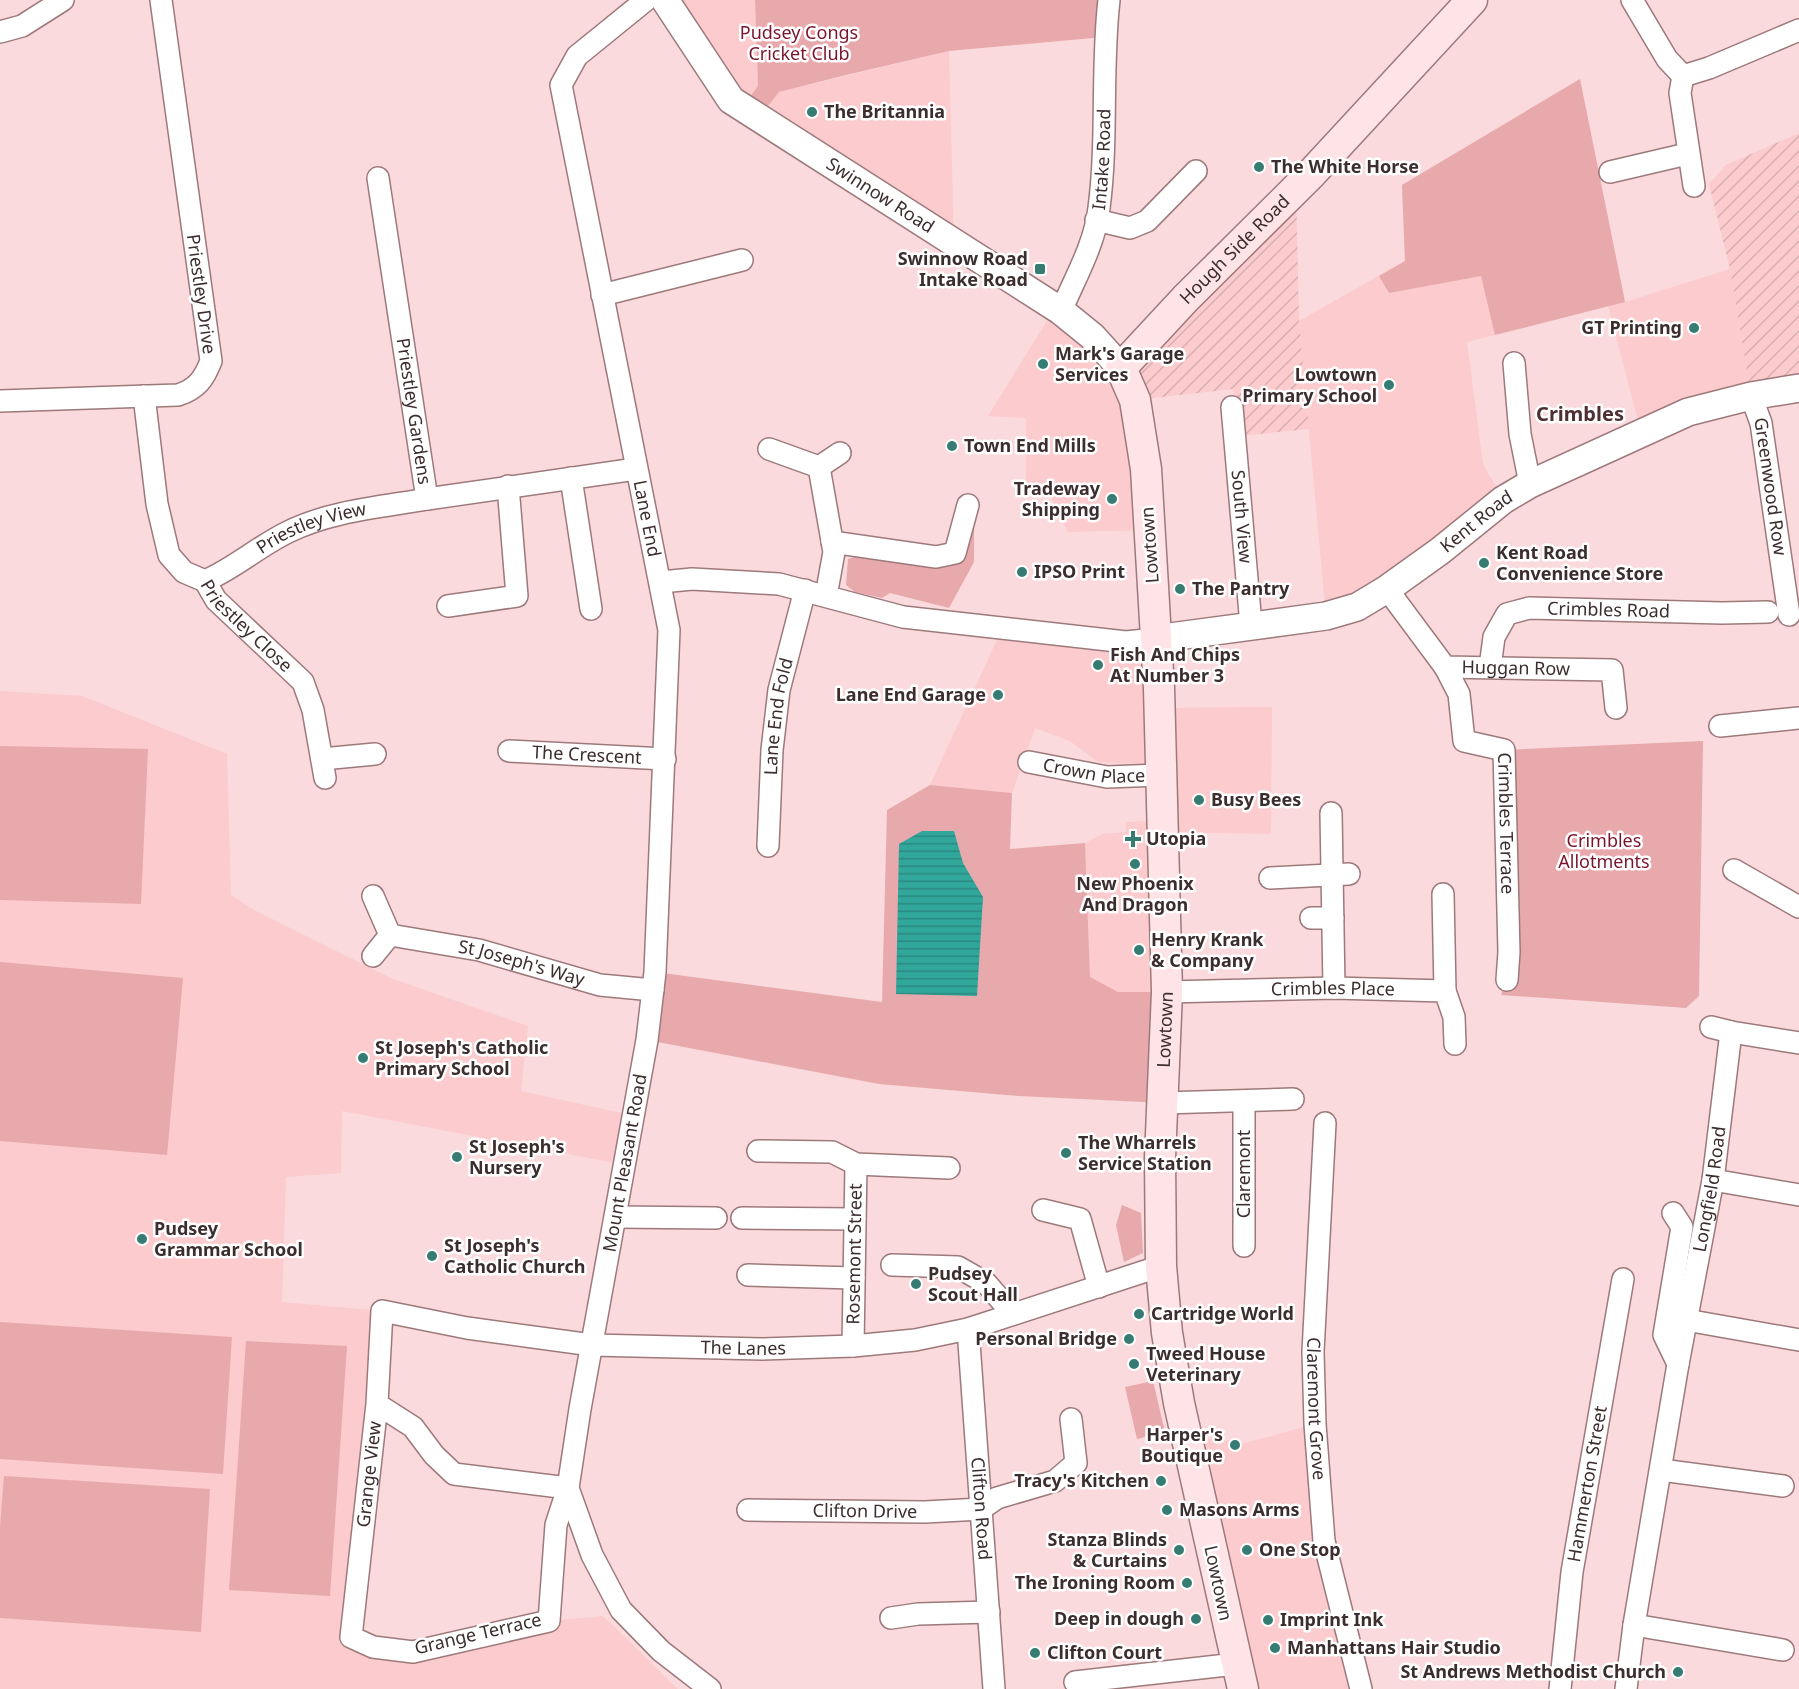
<svg xmlns="http://www.w3.org/2000/svg" width="1799" height="1689" viewBox="0 0 1799 1689" font-family="'Noto Sans',sans-serif">
	<style>
		.built { fill: #fbcbce }
		.industrial { fill: url(#industrial-furrows) }
		.green { fill: #e8a9ad }
		.water { fill: url(#water-rules) }
		.lines { fill: none; stroke-linecap: round; stroke-linejoin: round }
		.minor-casing { stroke: #9d797b; stroke-width: 24 }
		.tertiary-casing { stroke: #9d797b; stroke-width: 30 }
		.secondary-casing { stroke: #9d797b; stroke-width: 33 }
		.minor { stroke: #fff; stroke-width: 21 }
		.tertiary { stroke: #fff; stroke-width: 27 }
		.secondary { stroke: #fee4e7; stroke-width: 30 }
		.poi-dot { fill: #367c73; stroke: #fff; stroke-width: 2 }
		.labels { text-anchor: middle; stroke-width: 5; stroke-linejoin: round; paint-order: stroke }
		.park-label { font-size: 18px; fill: #79142c; stroke: #fff }
		.poi-label { font-size: 18px; font-weight: bold; fill: #3c2d2e; stroke: #fff; text-anchor: start }
		.street-label { font-size: 18px; fill: #3c2d2e; stroke: #fff }
		.neighbourhood-label { font-size: 20px; font-weight: bold; fill: #4e2f32; stroke: #fff }
	</style>
	<defs>
		<pattern id="industrial-furrows" width="10" height="10" patternUnits="userSpaceOnUse" patternTransform="scale(1.5)"><rect width="10" height="10" fill="#fbcbce"/><path d="M-1 1l2-2M0 10L10 0M9 11l2-2" fill="none" stroke="#d8afb1"/></pattern>
		<pattern id="water-rules" width="6" height="5" patternUnits="userSpaceOnUse" patternTransform="scale(1.5)"><rect width="6" height="5" fill="#31a79b"/><path d="M0 2.5h6" fill="none" stroke="#2b887f"/></pattern>
	</defs>
	<rect width="100%" height="100%" fill="#fadadc"/>
	<!-- built -->
	<path class="built" d="M665,0H755L758,87L742,108Z
		M949,51L954,244L758,119L779,92Z
		M1580,79L1625,302L1730,269L1751,396L1641,432L1608,306L1467,342L1483,464L1503,500L1326,616L1299,321L1405,261L1402,185Z
		M1055,308L1121,368L1149,530L1068,532L1045,485L1026,483V418L988,416Z
		M1003,627L1155,639L1160,708L1272,707L1271,834L1163,832L1167,992H1118L1090,977L1085,843L1103,834L1126,832V822L1161,820L1159,765L1098,762L1070,741L1035,728L1012,793L930,785Z
		M0,691L82,696L227,754L231,895L254,910L393,979L528,1026L521,1091L635,1116L626,1165L342,1111L341,1173L286,1177L282,1302L382,1311L351,1637L373,1647L549,1621L603,1616L678,1689H0Z
		M1315,1424L1324,1541L1361,1689H1243L1187,1436L1245,1443Z"/>
	<!-- industrial -->
	<path class="industrial" d="M1799,133V388L1751,396L1730,269L1709,184L1726,165Z
		M1296,188L1299,321L1309,429L1238,436L1233,389L1135,400L1130,383L1186,298Z"/>
	<!-- green -->
	<path class="green" d="M755,0H1109L1104,37L949,51L846,75L779,92L758,119L742,108L758,86Z
		M1580,79L1625,302L1495,335L1481,276L1389,293L1379,276L1405,261L1402,185Z
		M974,526V562L949,608L890,593L882,598L855,592L846,585L848,559L861,555L963,553Z
		M1703,741L1699,996L1686,1008L1501,995L1507,980L1504,750Z
		M0,746L148,749L141,904L0,900Z
		M930,785L1012,793L1010,849L1085,843L1090,977L1118,992H1167L1163,1103L1019,1096L879,1084L647,1040L655,972L882,1002L887,810Z
		M0,962L183,978L167,1155L0,1141Z
		M1122,1205L1141,1213L1143,1253L1124,1262L1116,1225Z
		M0,1322L232,1337L223,1474L0,1459Z
		M246,1341L347,1346L330,1596L229,1590Z
		M1153,1381L1165,1432L1137,1439L1125,1387Z
		M4,1476L210,1489L201,1632L0,1618V1526Z"/>
	<!-- water -->
	<path class="water" d="M922,831H954L963,863L983,897L977,996L896,994L899,844Z"/>
	<g class="lines">
		<!-- minor casing -->
		<g class="minor-casing">
			<g id="minor">
				<path id="s1" d="M646,0L577,56L561,85L669,630L655,972L647,1040L580,1409L568,1488L592,1555L621,1610L661,1651L710,1689"/>
				<path d="M1632,0L1667,59L1683,76L1709,68L1799,30"/>
				<path d="M0,32L22,26L63,0"/>
				<path d="M1683,76L1680,93L1694,186"/>
				<path d="M1610,172L1687,154"/>
				<path id="s2" d="M378,178L427,499L636,469"/>
				<path d="M1096,220L1130,228L1147,221L1196,171"/>
				<path d="M602,295L742,260"/>
				<path id="s3" d="M1061,311C1075,278 1095,244 1099,208C1108,139 1101,69 1109,0"/>
				<path d="M1514,363L1520,434L1530,484"/>
				<path id="s4" d="M144,396L157,504L169,555L184,572L205,581L216,600L303,682L313,710L325,778"/>
				<path id="s5" d="M1751,396L1761,423L1789,615"/>
				<path d="M0,401L178,395C197,389 204,379 211,361L161,0"/>
				<path id="s6" d="M1232,407L1251,625"/>
				<path d="M769,449L819,467L834,552L826,596"/>
				<path d="M819,467L840,453"/>
				<path d="M571,478L591,609"/>
				<path d="M832,542L936,557L955,553L968,505"/>
				<path id="s7" d="M205,581C235,568 259,546 288,532C330,511 381,507 427,499"/>
				<path d="M661,582L692,579L779,584L903,617L1126,642L1155,639"/>
				<path id="s8" d="M1387,589L1445,667L1612,670L1616,708"/>
				<path d="M448,606L517,596L508,486"/>
				<path id="s9" d="M1445,667L1459,694L1464,741L1504,750L1509,952L1507,980"/>
				<path id="s10" d="M1490,667L1494,637L1507,614L1529,608L1722,613L1768,612"/>
				<path d="M1720,726L1799,718"/>
				<path id="s11" d="M509,751L665,759"/>
				<path d="M322,759L375,754"/>
				<path id="s12" d="M1029,762L1107,777L1160,775"/>
				<path d="M1331,813L1334,988"/>
				<path id="s13" d="M768,846L772,750L779,690L805,590"/>
				<path d="M1734,870L1799,907"/>
				<path d="M1270,878L1349,874"/>
				<path d="M1443,894L1445,991"/>
				<path id="s14" d="M373,896L390,935L479,950L600,985L653,990"/>
				<path d="M1311,918H1333"/>
				<path d="M373,956L390,935"/>
				<path id="s15" d="M1167,992L1334,988L1445,991L1454,1017L1455,1044"/>
				<path d="M1731,1032L1799,1043"/>
				<path d="M1244,1101V1246"/>
				<path d="M1163,1103L1293,1099"/>
				<path id="s16" d="M1325,1123L1313,1352L1315,1424L1324,1541L1361,1689"/>
				<path d="M758,1151L832,1152L856,1164L949,1168"/>
				<path d="M1713,1180L1799,1195"/>
				<path d="M1043,1210L1080,1219L1099,1287"/>
				<path d="M1673,1213L1682,1227L1664,1335L1678,1364"/>
				<path d="M616,1217L716,1218"/>
				<path d="M742,1218L855,1219"/>
				<path d="M892,1265L958,1267L986,1283L1013,1314"/>
				<path d="M748,1275L854,1278"/>
				<path d="M1686,1320L1799,1340"/>
				<path id="s17" d="M968,1329L994,1689"/>
				<path id="s18" d="M853,1346L856,1164"/>
				<path id="s19" d="M377,1404L413,1427L434,1455L454,1474L568,1488L556,1525L549,1621L413,1652L373,1647L351,1637L377,1404L382,1311L467,1328L592,1345L762,1349L853,1346L915,1340L968,1329L1161,1266"/>
				<path d="M1661,1470L1783,1486"/>
				<path id="s20" d="M748,1510L925,1512L981,1509L997,1498L1055,1481L1076,1463L1071,1419"/>
				<path d="M891,1618L918,1614L989,1612"/>
				<path d="M1634,1625L1783,1650"/>
				<path d="M1075,1682L1236,1664"/>
				<path id="s21" d="M1560,1689L1572,1572L1623,1279"/>
				<path id="s22" d="M1626,1689L1634,1625L1678,1364L1713,1180L1731,1032L1711,1027"/>
			</g>
		</g>
		<!-- tertiary casing -->
		<g class="tertiary-casing">
			<g id="tertiary">
				<path id="s23" d="M665,0L731,100L1061,311L1093,337L1121,368"/>
				<path id="s24" d="M1155,639L1326,616L1357,607L1387,589L1440,551L1503,500L1530,484L1688,412L1751,396L1799,388"/>
			</g>
		</g>
		<!-- secondary casing -->
		<g class="secondary-casing">
			<g id="secondary">
				<path id="s25" d="M1243,1689L1179,1403L1167,1333L1161,1266L1160,1158L1167,992L1159,688L1146,469L1135,400L1121,368L1186,298L1311,174L1472,0"/>
			</g>
		</g>
		<!-- minor -->
		<use href="#minor" class="minor"/>
		<!-- tertiary -->
		<use href="#tertiary" class="tertiary"/>
		<!-- secondary -->
		<use href="#secondary" class="secondary"/>
	</g>
	<!-- markers -->
	<g class="poi-dot">
		<circle cx="812" cy="112" r="6"/>
		<circle cx="1259" cy="167" r="6"/>
		<rect x="1034" y="263" width="12" height="12" rx="3"/>
		<circle cx="1694" cy="328" r="6"/>
		<circle cx="1043" cy="364" r="6"/>
		<circle cx="1389" cy="385" r="6"/>
		<circle cx="952" cy="446" r="6"/>
		<circle cx="1112" cy="499" r="6"/>
		<circle cx="1484" cy="563" r="6"/>
		<circle cx="1022" cy="572" r="6"/>
		<circle cx="1180" cy="589" r="6"/>
		<circle cx="1098" cy="665" r="6"/>
		<circle cx="998" cy="695" r="6"/>
		<circle cx="1199" cy="800" r="6"/>
		<path d="M1130 830h6v6h6v6h-6v6h-6v-6h-6v-6h6z"/>
		<circle cx="1135" cy="864" r="6"/>
		<circle cx="1139" cy="950" r="6"/>
		<circle cx="363" cy="1058" r="6"/>
		<circle cx="1066" cy="1153" r="6"/>
		<circle cx="457" cy="1157" r="6"/>
		<circle cx="142" cy="1239" r="6"/>
		<circle cx="432" cy="1256" r="6"/>
		<circle cx="916" cy="1284" r="6"/>
		<circle cx="1139" cy="1314" r="6"/>
		<circle cx="1129" cy="1339" r="6"/>
		<circle cx="1134" cy="1364" r="6"/>
		<circle cx="1235" cy="1445" r="6"/>
		<circle cx="1161" cy="1481" r="6"/>
		<circle cx="1167" cy="1510" r="6"/>
		<circle cx="1179" cy="1550" r="6"/>
		<circle cx="1247" cy="1550" r="6"/>
		<circle cx="1187" cy="1583" r="6"/>
		<circle cx="1196" cy="1619" r="6"/>
		<circle cx="1268" cy="1620" r="6"/>
		<circle cx="1275" cy="1648" r="6"/>
		<circle cx="1035" cy="1653" r="6"/>
		<circle cx="1678" cy="1672" r="6"/>
	</g>
	<g class="labels">
		<!-- park labels -->
		<g class="park-label">
			<text x="799" y="39">Pudsey Congs<tspan x="799" dy="21">Cricket Club</tspan></text>
			<text x="1604" y="847">Crimbles<tspan x="1604" dy="21">Allotments</tspan></text>
		</g>
		<!-- poi labels -->
		<g class="poi-label">
			<text x="824" y="118">The Britannia</text>
			<text x="1271" y="173">The White Horse</text>
			<text x="1028" y="265" text-anchor="end">Swinnow Road<tspan x="1028" dy="21">Intake Road</tspan></text>
			<text x="1682" y="334" text-anchor="end">GT Printing</text>
			<text x="1055" y="360">Mark's Garage<tspan x="1055" dy="21">Services</tspan></text>
			<text x="1377" y="381" text-anchor="end">Lowtown<tspan x="1377" dy="21">Primary School</tspan></text>
			<text x="964" y="452">Town End Mills</text>
			<text x="1100" y="495" text-anchor="end">Tradeway<tspan x="1100" dy="21">Shipping</tspan></text>
			<text x="1496" y="559">Kent Road<tspan x="1496" dy="21">Convenience Store</tspan></text>
			<text x="1034" y="578">IPSO Print</text>
			<text x="1192" y="595">The Pantry</text>
			<text x="1110" y="661">Fish And Chips<tspan x="1110" dy="21">At Number 3</tspan></text>
			<text x="986" y="701" text-anchor="end">Lane End Garage</text>
			<text x="1211" y="806">Busy Bees</text>
			<text x="1146" y="845">Utopia</text>
			<text x="1135" y="890" text-anchor="middle">New Phoenix<tspan x="1135" dy="21">And Dragon</tspan></text>
			<text x="1151" y="946">Henry Krank<tspan x="1151" dy="21">&amp; Company</tspan></text>
			<text x="375" y="1054">St Joseph's Catholic<tspan x="375" dy="21">Primary School</tspan></text>
			<text x="1078" y="1149">The Wharrels<tspan x="1078" dy="21">Service Station</tspan></text>
			<text x="469" y="1153">St Joseph's<tspan x="469" dy="21">Nursery</tspan></text>
			<text x="154" y="1235">Pudsey<tspan x="154" dy="21">Grammar School</tspan></text>
			<text x="444" y="1252">St Joseph's<tspan x="444" dy="21">Catholic Church</tspan></text>
			<text x="928" y="1280">Pudsey<tspan x="928" dy="21">Scout Hall</tspan></text>
			<text x="1151" y="1320">Cartridge World</text>
			<text x="1117" y="1345" text-anchor="end">Personal Bridge</text>
			<text x="1146" y="1360">Tweed House<tspan x="1146" dy="21">Veterinary</tspan></text>
			<text x="1223" y="1441" text-anchor="end">Harper's<tspan x="1223" dy="21">Boutique</tspan></text>
			<text x="1149" y="1487" text-anchor="end">Tracy's Kitchen</text>
			<text x="1179" y="1516">Masons Arms</text>
			<text x="1167" y="1546" text-anchor="end">Stanza Blinds<tspan x="1167" dy="21">&amp; Curtains</tspan></text>
			<text x="1259" y="1556">One Stop</text>
			<text x="1175" y="1589" text-anchor="end">The Ironing Room</text>
			<text x="1184" y="1625" text-anchor="end">Deep in dough</text>
			<text x="1280" y="1626">Imprint Ink</text>
			<text x="1287" y="1654">Manhattans Hair Studio</text>
			<text x="1047" y="1659">Clifton Court</text>
			<text x="1666" y="1678" text-anchor="end">St Andrews Methodist Church</text>
		</g>
		<!-- street labels -->
		<g class="street-label">
			<text dy="6" stroke="none"><textPath href="#s3" startOffset="159">Intake Road</textPath></text>
			<text dy="6" stroke="none"><textPath href="#s23" startOffset="297">Swinnow Road</textPath></text>
			<text dy="6" stroke="none"><textPath href="#s25" startOffset="1498">Hough Side Road</textPath></text>
			<text transform="translate(201 294) rotate(82)" y="6">Priestley Drive</text>
			<text dy="6" stroke="none"><textPath href="#s2" startOffset="236">Priestley Gardens</textPath></text>
			<text dy="6" stroke="none"><textPath href="#s5" startOffset="93">Greenwood Row</textPath></text>
			<text dy="6" stroke="none"><textPath href="#s6" startOffset="110">South View</textPath></text>
			<text dy="6" stroke="none"><textPath href="#s1" startOffset="564">Lane End</textPath></text>
			<text dy="6" stroke="none"><textPath href="#s24" startOffset="352">Kent Road</textPath></text>
			<text dy="6" stroke="none"><textPath href="#s7" startOffset="120">Priestley View</textPath></text>
			<text transform="translate(1150 545) rotate(-94)" y="6">Lowtown</text>
			<text dy="6" stroke="none"><textPath href="#s10" startOffset="159">Crimbles Road</textPath></text>
			<text dy="6" stroke="none"><textPath href="#s4" startOffset="268">Priestley Close</textPath></text>
			<text dy="6" stroke="none"><textPath href="#s8" startOffset="168">Huggan Row</textPath></text>
			<text dy="6" stroke="none"><textPath href="#s13" startOffset="130">Lane End Fold</textPath></text>
			<text dy="6" stroke="none"><textPath href="#s11" startOffset="78">The Crescent</textPath></text>
			<text dy="6" stroke="none"><textPath href="#s12" startOffset="66">Crown Place</textPath></text>
			<text dy="6" stroke="none"><textPath href="#s9" startOffset="192">Crimbles Terrace</textPath></text>
			<text dy="6" stroke="none"><textPath href="#s14" startOffset="177">St Joseph's Way</textPath></text>
			<text dy="6" stroke="none"><textPath href="#s15" startOffset="166">Crimbles Place</textPath></text>
			<text dy="6" stroke="none"><textPath href="#s25" startOffset="668">Lowtown</textPath></text>
			<text transform="translate(625 1163) rotate(-80)" y="6">Mount Pleasant Road</text>
			<text transform="translate(1244 1174) rotate(-90)" y="6">Claremont</text>
			<text dy="6" stroke="none"><textPath href="#s22" startOffset="507">Longfield Road</textPath></text>
			<text dy="6" stroke="none"><textPath href="#s18" startOffset="92">Rosemont Street</textPath></text>
			<text dy="6" stroke="none"><textPath href="#s19" startOffset="1251">The Lanes</textPath></text>
			<text dy="6" stroke="none"><textPath href="#s16" startOffset="286">Claremont Grove</textPath></text>
			<text dy="6" stroke="none"><textPath href="#s19" startOffset="723">Grange View</textPath></text>
			<text dy="6" stroke="none"><textPath href="#s21" startOffset="207">Hammerton Street</textPath></text>
			<text dy="6" stroke="none"><textPath href="#s17" startOffset="180">Clifton Road</textPath></text>
			<text dy="6" stroke="none"><textPath href="#s20" startOffset="117">Clifton Drive</textPath></text>
			<text transform="translate(1218 1583) rotate(78)" y="6">Lowtown</text>
			<text transform="translate(478 1634) rotate(-13)" y="6">Grange Terrace</text>
		</g>
		<!-- neighbourhood labels -->
		<g class="neighbourhood-label">
			<text x="1580" y="421">Crimbles</text>
		</g>
	</g>
</svg>
